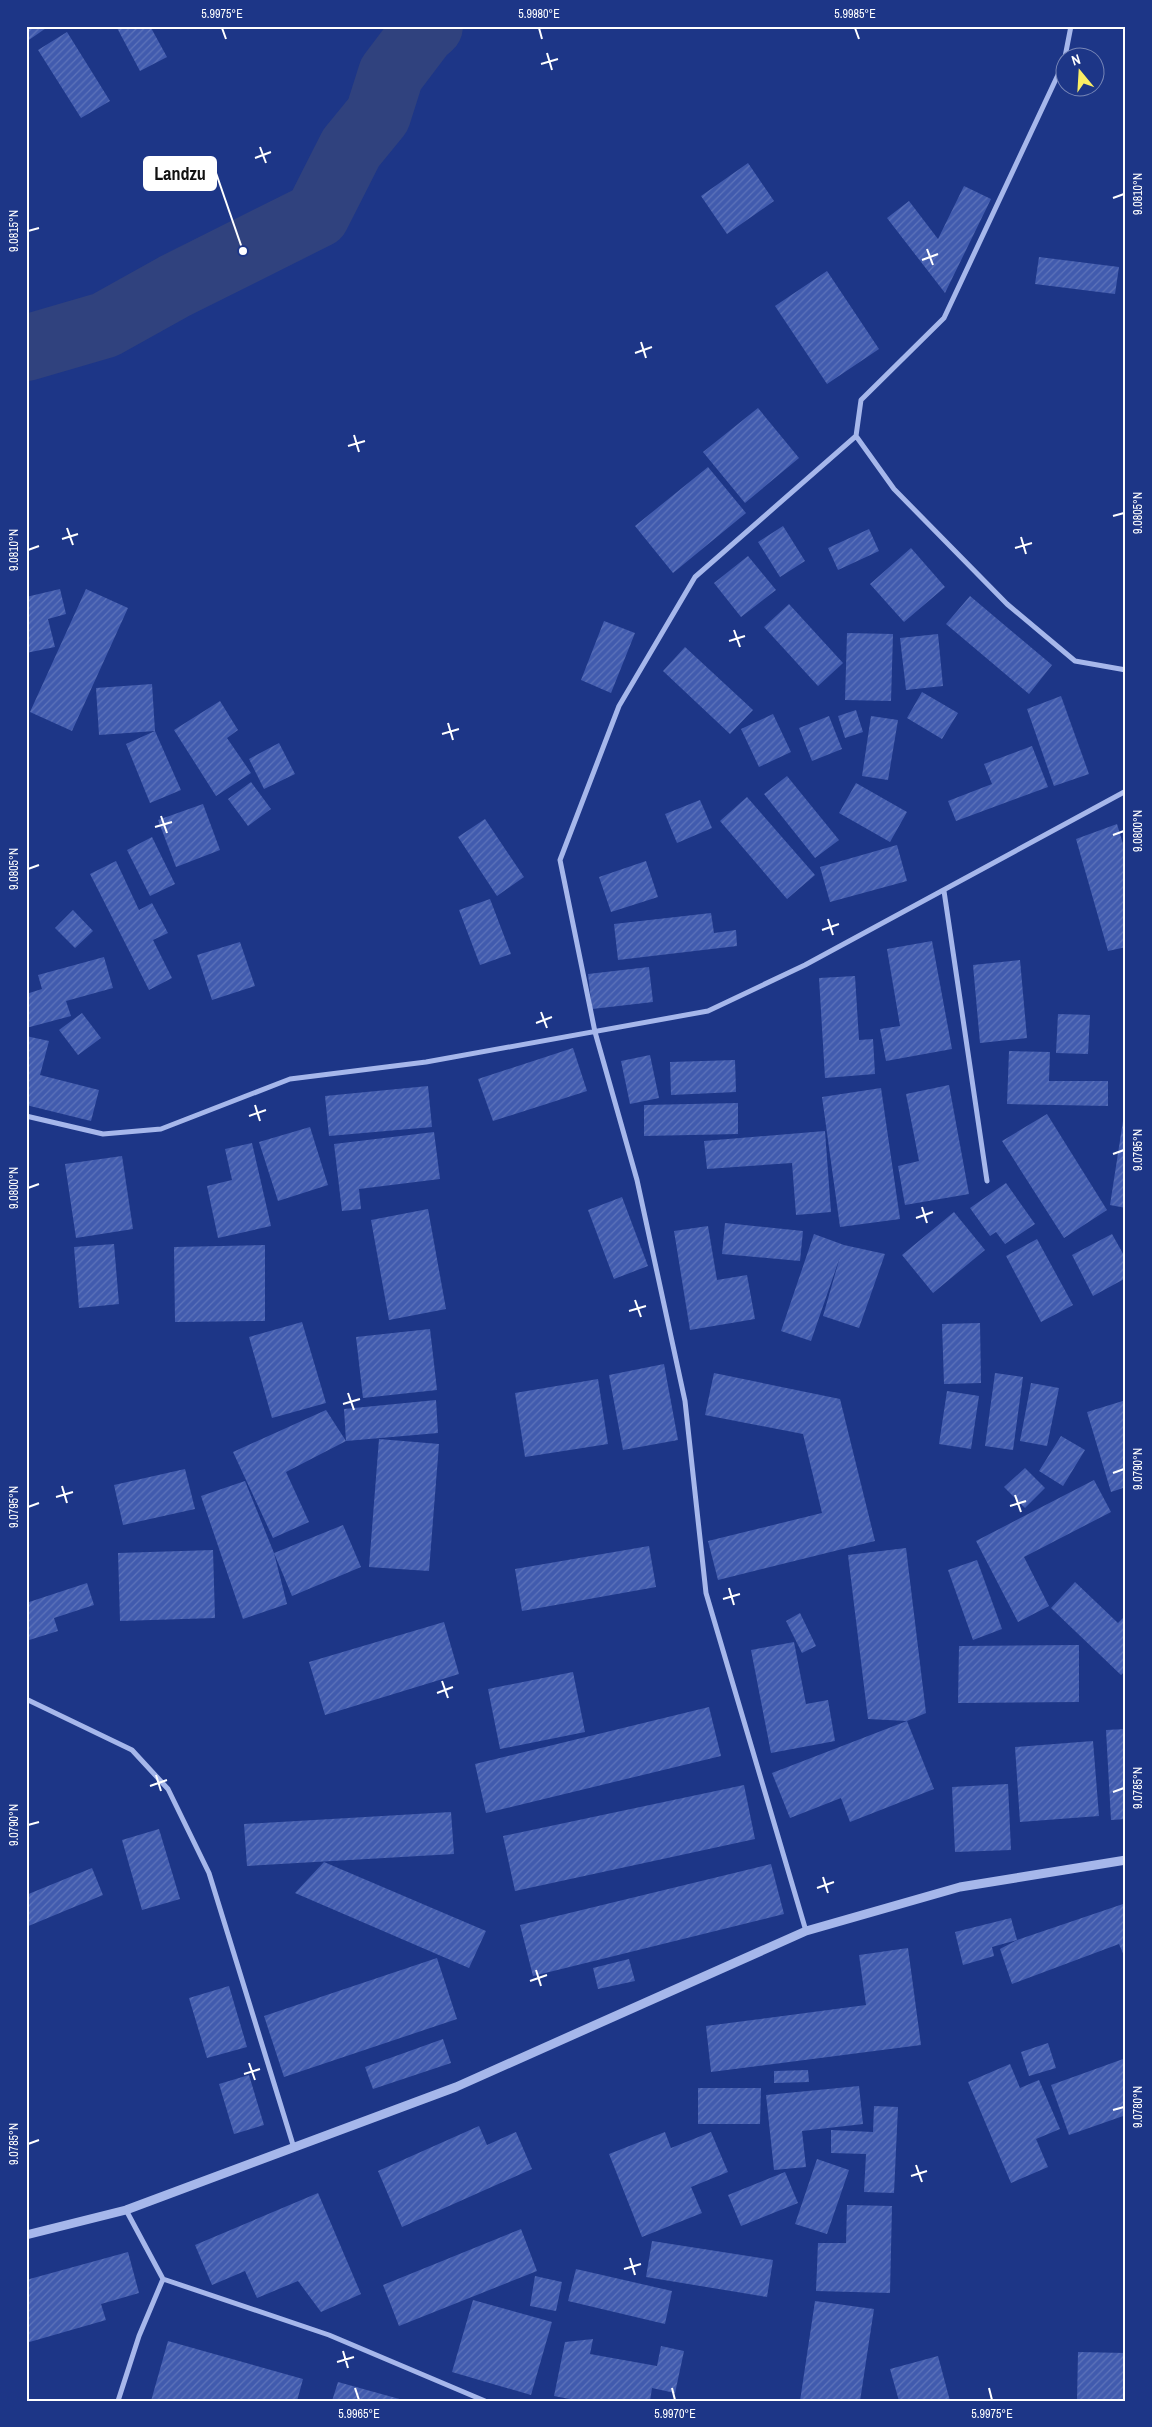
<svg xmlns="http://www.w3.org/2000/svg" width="1152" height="2427" viewBox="0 0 1152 2427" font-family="'Archivo Narrow',sans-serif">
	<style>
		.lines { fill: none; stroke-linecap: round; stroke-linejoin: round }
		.river { stroke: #30427e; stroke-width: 66 }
		.building { fill: url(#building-hatch) }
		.minor { stroke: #a6b7eb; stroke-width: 5 }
		.tertiary { stroke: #a6b7eb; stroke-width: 9 }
		.ticks { fill: none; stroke: #fff; stroke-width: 2 }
		.leader { fill: none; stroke: #fff; stroke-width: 2 }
		.callout-dot { fill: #fff; stroke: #1d3687; stroke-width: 2 }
		.callout { fill: #fff; stroke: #fff; stroke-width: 2 }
		.callout-label { font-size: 18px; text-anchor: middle; font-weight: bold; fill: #111 }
		.neatline { fill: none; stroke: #fff; stroke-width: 2 }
		.ticks-label { font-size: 12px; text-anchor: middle; fill: #fff }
	</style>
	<defs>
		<pattern id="building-hatch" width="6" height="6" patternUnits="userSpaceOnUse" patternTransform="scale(1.25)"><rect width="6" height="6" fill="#415bae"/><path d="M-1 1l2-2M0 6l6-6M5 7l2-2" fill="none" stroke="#5e74ba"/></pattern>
	</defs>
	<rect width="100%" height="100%" fill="#1d3687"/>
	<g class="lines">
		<!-- river -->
		<path class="river" d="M26,348L105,325L175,286L317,215L351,148L378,115L391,74L422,33L430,26"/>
	</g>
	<!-- building -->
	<path class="building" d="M26,26H49L26,42Z
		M116,26H150L167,57L140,71Z
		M67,32L110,101L81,118L38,50Z
		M748,163L774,201L727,234L701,196Z
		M964,186L991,199L945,293L887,218L909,201L938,239Z
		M1039,257L1119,267L1115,294L1035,284Z
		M827,271L879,349L827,384L775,306Z
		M758,408L799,458L745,503L703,452Z
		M708,467L746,513L673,573L635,526Z
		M783,526L805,561L780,577L758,542Z
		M869,529L879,551L838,570L828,548Z
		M911,548L945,587L904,622L870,584Z
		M748,556L776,590L741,617L714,583Z
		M60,589L66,614L48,619L55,647L26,653V597Z
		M86,589L128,608L72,731L30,712Z
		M970,596L1052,665L1029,694L946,624Z
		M789,604L843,663L818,686L764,627Z
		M604,621L635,633L611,693L581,680Z
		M847,633L893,634L891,701L845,700Z
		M938,634L943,686L906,690L900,638Z
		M685,647L753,710L730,734L663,671Z
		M152,684L155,731L181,790L150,803L126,744L155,731L99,735L96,688Z
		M922,692L958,713L942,739L907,718Z
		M1061,696L1089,774L1054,786L1027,709Z
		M220,701L238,730L227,738L251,773L216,796L174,730Z
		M856,710L863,732L845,738L838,716Z
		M773,714L791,752L759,767L741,729Z
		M829,716L842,749L812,761L799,728Z
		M871,716L898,720L888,780L862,776Z
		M279,743L295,774L264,789L249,759Z
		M1032,746L1048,787L956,821L948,801L992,784L984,764Z
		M787,776L839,840L815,858L764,794Z
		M251,782L271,809L248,826L228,799Z
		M856,783L907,812L890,842L839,813Z
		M747,797L815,875L787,899L720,821Z
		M700,800L712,828L677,843L665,814Z
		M203,804L220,850L176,867L158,820Z
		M485,819L524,877L497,896L458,837Z
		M1117,824L1126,854V947L1108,951L1076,839Z
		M152,837L175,884L150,896L127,850Z
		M897,845L907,881L830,902L820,867Z
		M116,861L139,910L152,903L168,933L153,940L172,978L149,990L90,874Z
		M646,861L658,897L611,912L599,877Z
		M490,899L511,954L480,965L459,910Z
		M73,910L93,931L75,948L55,928Z
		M711,913L714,933L736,930L737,946L618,960L614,924Z
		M932,941L952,1049L886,1061L880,1029L900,1026L887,949Z
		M240,942L255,986L212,1000L197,955Z
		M104,957L113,988L66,1001L71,1016L26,1028V994L42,989L38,975Z
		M1020,960L1027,1038L980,1043L973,965Z
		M649,967L653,1002L592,1009L588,974Z
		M855,976L859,1040L873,1039L875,1074L825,1078L819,978Z
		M82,1013L101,1038L78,1055L59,1030Z
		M1058,1014L1090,1015L1088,1054L1056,1053Z
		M26,1036L49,1041L40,1075L99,1090L91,1121L26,1105Z
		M573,1048L587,1091L493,1121L478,1079Z
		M1009,1051L1050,1052L1049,1081H1108V1106L1007,1104Z
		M650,1055L659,1098L630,1104L621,1061Z
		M735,1060L736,1092L671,1095L670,1062Z
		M949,1085L969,1194L905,1205L898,1166L919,1161L906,1094Z
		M428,1086L432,1127L329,1136L325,1096Z
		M881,1088L900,1219L840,1227L822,1097Z
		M738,1103V1134L644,1136V1105Z
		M1047,1114L1107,1210L1064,1238L1002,1141Z
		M1123,1121H1126V1208L1110,1205Z
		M310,1127L328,1185L278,1201L259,1142Z
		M825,1131L831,1212L796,1215L792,1163L707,1169L704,1141Z
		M434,1132L440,1179L359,1189L361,1209L342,1211L334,1144Z
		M252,1143L271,1226L218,1238L207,1186L232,1180L225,1149Z
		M122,1156L133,1229L76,1238L65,1164Z
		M1006,1183L1035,1224L1005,1244L996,1232L990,1236L970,1208Z
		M622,1197L648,1266L614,1279L588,1210Z
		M428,1209L446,1309L389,1320L371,1220Z
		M954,1212L985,1250L933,1293L902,1255Z
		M725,1223L803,1231L800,1261L722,1254Z
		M708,1226L717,1280L747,1275L755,1319L690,1330L674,1231Z
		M814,1234L844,1245L885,1254L859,1328L823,1316L840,1257L811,1341L781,1331Z
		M1112,1234L1126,1259V1278L1093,1296L1072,1255Z
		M1037,1239L1073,1305L1041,1322L1006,1256Z
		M114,1244L119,1304L79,1308L74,1247Z
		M265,1245V1321L175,1322L174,1247Z
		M302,1322L326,1403L272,1418L249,1337Z
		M980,1323L981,1383L944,1384L942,1324Z
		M430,1329L437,1390L363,1398L356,1337Z
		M664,1364L678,1440L623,1450L609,1375Z
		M714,1373L840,1399L875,1541L718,1580L708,1541L822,1513L803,1434L705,1415Z
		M995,1373L1023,1377L1013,1450L985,1446Z
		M598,1379L608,1444L525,1457L515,1393Z
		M1031,1383L1059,1388L1047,1446L1020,1441Z
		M947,1391L979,1396L971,1449L939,1444Z
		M436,1400L438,1433L346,1441L344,1409Z
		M1126,1400V1487L1111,1492L1087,1412Z
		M326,1410L346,1441L286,1472L309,1522L273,1538L233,1452Z
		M1061,1436L1085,1450L1063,1486L1039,1471Z
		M379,1439L439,1444L429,1571L369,1567Z
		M1025,1468L1045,1488L1025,1508L1004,1487Z
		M185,1469L195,1509L123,1525L114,1485Z
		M1094,1480L1111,1512L1024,1557L1049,1606L1018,1622L976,1541Z
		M245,1481L274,1553L287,1604L243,1619L201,1496Z
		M343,1525L361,1567L292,1596L274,1553Z
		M649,1546L656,1587L522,1611L515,1569Z
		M906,1548L926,1713L907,1721L868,1719L848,1555Z
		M213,1550L215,1618L120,1621L118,1553Z
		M977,1560L1002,1629L973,1640L948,1570Z
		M1075,1582L1118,1623L1126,1615V1670L1121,1675L1051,1608Z
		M87,1583L94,1605L54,1618L58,1631L26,1641V1603Z
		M800,1613L816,1646L802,1653L786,1621Z
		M444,1622L459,1674L325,1715L309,1662Z
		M794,1642L806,1704L828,1700L835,1741L771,1753L751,1650Z
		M1079,1645V1702L958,1703L959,1646Z
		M573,1672L585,1732L500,1749L488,1689Z
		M709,1707L721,1756L486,1813L475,1764Z
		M907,1721L934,1789L850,1822L841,1798L790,1818L772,1773Z
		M1126,1729V1819L1111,1820L1106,1730Z
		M1093,1741L1099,1816L1020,1822L1015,1747Z
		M1008,1784L1011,1850L955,1852L952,1787Z
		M744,1785L755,1839L515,1891L503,1836Z
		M451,1812L454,1854L247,1866L244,1824Z
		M159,1829L180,1899L142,1910L122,1840Z
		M324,1862L486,1931L469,1968L295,1893Z
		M771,1864L784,1914L533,1976L520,1925Z
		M92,1868L103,1895L26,1927V1895Z
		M1126,1903V1960L1119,1944L1012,1984L1000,1949L1017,1940L992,1947L994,1956L963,1965L955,1932L1011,1918L1017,1940Z
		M908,1948L921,2045L711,2072L706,2026L866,2005L859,1955Z
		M437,1958L457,2019L284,2077L264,2016Z
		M629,1959L635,1981L598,1989L593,1968Z
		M229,1986L247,2047L207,2058L189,1998Z
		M443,2039L451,2063L373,2089L365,2067Z
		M1048,2043L1056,2068L1029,2076L1021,2052Z
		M1126,2058V2115L1069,2135L1051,2085Z
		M1010,2064L1020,2088L1039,2080L1060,2129L1036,2139L1048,2167L1011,2183L968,2082Z
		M808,2070L809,2082L774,2083V2071Z
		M249,2075L264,2125L234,2134L219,2084Z
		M859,2086L863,2124L802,2131L806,2167L774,2170L766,2095Z
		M698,2088H761L760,2124H698Z
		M874,2106L898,2107L894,2193L864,2192L866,2154L831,2153V2130L873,2132Z
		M479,2126L487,2145L516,2132L532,2169L402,2227L378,2171Z
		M665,2132L671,2148L711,2132L728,2172L691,2187L702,2213L642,2237L609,2154Z
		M817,2159L849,2170L827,2234L795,2224Z
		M785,2172L798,2203L741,2226L728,2195Z
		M318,2193L361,2294L321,2312L298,2281L257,2298L245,2271L212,2285L195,2245Z
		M847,2205L892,2206L890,2293L816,2291L818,2243H846Z
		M521,2229L537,2271L399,2326L383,2285Z
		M652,2241L773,2260L767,2297L646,2277Z
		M128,2252L139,2293L101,2304L106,2320L26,2343V2280Z
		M576,2269L672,2291L665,2324L568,2301Z
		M535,2276L562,2282L556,2311L530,2306Z
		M473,2300L552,2322L531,2395L452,2372Z
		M815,2301L874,2309L860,2401H800Z
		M593,2339L590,2354L657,2366L661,2346L684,2351L675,2393L652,2388L650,2401H580L554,2396L565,2342Z
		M168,2341L303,2379L297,2401H151Z
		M1078,2352L1126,2353V2401H1077Z
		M938,2356L950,2401H899L890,2369Z
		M338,2382L403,2400V2401H332Z"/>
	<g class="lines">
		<!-- minor -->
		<path class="minor" d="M1071,26L1064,62L944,318L861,400L856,436L894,489L1007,604L1075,661L1126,670
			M944,891L987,1181
			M26,1116L103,1134L161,1129L290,1079L426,1062L708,1011L805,965L1126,791
			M26,1699L132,1750L168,1789L209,1873L294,2148
			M806,1931L706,1593L685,1401L637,1180L595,1032L560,860L619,706L695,577L856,436
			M163,2279L329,2335L485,2401
			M118,2401L139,2336L163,2279L126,2210"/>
		<!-- tertiary -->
		<path class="tertiary" d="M26,2235L126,2210L456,2087L806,1931L960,1887L1126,1860"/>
	</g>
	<!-- ticks -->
	<path class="ticks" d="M222,28L226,39M539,28L542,39M855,28L859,39M547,53L552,70M541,64L558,59M260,147L266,163M255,158L271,152M1113,198L1124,194M28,231L39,228M927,249L933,265M922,260L938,254M641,342L646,358M635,353L652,347M354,435L359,452M348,446L365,441M1113,516L1124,513M67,528L73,545M1021,537L1026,554M62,539L78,534M1015,548L1032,543M28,550L39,546M734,630L740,647M729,641L745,636M448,723L453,740M442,734L459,729M161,816L167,833M155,827L172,822M1113,835L1124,831M28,869L39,865M828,919L833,935M822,930L839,924M541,1012L547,1028M536,1023L552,1017M255,1105L260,1121M249,1116L266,1110M1113,1154L1124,1150M28,1188L39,1184M922,1207L927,1223M916,1218L933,1212M635,1300L641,1317M629,1311L646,1306M348,1393L354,1410M343,1404L360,1399M1113,1473L1124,1469M62,1486L67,1503M1015,1495L1021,1512M56,1497L73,1492M1010,1506L1026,1501M28,1507L39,1503M729,1588L734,1605M723,1599L740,1594M442,1681L448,1698M437,1693L453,1687M156,1775L161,1791M150,1786L167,1780M1113,1792L1124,1788M28,1825L39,1822M823,1877L828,1893M817,1888L834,1882M536,1970L541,1986M530,1981L547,1975M249,2063L255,2080M244,2074L260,2069M1113,2110L1124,2107M28,2144L39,2140M916,2165L922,2182M911,2176L927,2171M630,2258L635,2275M624,2269L641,2264M343,2351L348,2368M337,2362L354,2357M355,2388L359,2400M672,2388L675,2400M989,2388L992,2400"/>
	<!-- callouts -->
	<path class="leader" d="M243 251L216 173"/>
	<circle class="callout-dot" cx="243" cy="251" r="5"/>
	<rect class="callout" x="144" y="157" width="72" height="33" rx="5"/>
	<g class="callout-label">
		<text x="180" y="180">Landzu</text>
	</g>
	<!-- border -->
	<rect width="1152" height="2427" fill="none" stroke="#1d3687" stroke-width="55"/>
	<!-- north arrow -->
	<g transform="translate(1080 72) rotate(342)"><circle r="24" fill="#1d3687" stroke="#7786b7"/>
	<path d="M0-4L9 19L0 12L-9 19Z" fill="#fbee64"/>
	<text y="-8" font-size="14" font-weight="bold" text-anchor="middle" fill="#ffffff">N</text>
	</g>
	<rect x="28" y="28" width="1096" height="2372" class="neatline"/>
	<g class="ticks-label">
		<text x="222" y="18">5.9975°E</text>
		<text x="539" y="18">5.9980°E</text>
		<text x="855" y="18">5.9985°E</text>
		<text transform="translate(1138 194) rotate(-90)" y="4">9.0810°N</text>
		<text transform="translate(14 231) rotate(-90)" y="4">9.0815°N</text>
		<text transform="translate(1138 513) rotate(-90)" y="4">9.0805°N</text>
		<text transform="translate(14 550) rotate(-90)" y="4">9.0810°N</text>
		<text transform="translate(1138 831) rotate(-90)" y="4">9.0800°N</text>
		<text transform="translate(14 869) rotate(-90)" y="4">9.0805°N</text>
		<text transform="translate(1138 1150) rotate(-90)" y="4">9.0795°N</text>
		<text transform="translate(14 1188) rotate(-90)" y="4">9.0800°N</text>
		<text transform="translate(1138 1469) rotate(-90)" y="4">9.0790°N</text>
		<text transform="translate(14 1507) rotate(-90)" y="4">9.0795°N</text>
		<text transform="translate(1138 1788) rotate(-90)" y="4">9.0785°N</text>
		<text transform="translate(14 1825) rotate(-90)" y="4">9.0790°N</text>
		<text transform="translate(1138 2107) rotate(-90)" y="4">9.0780°N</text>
		<text transform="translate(14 2144) rotate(-90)" y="4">9.0785°N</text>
		<text x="359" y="2418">5.9965°E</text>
		<text x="675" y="2418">5.9970°E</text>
		<text x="992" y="2418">5.9975°E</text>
	</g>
</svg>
